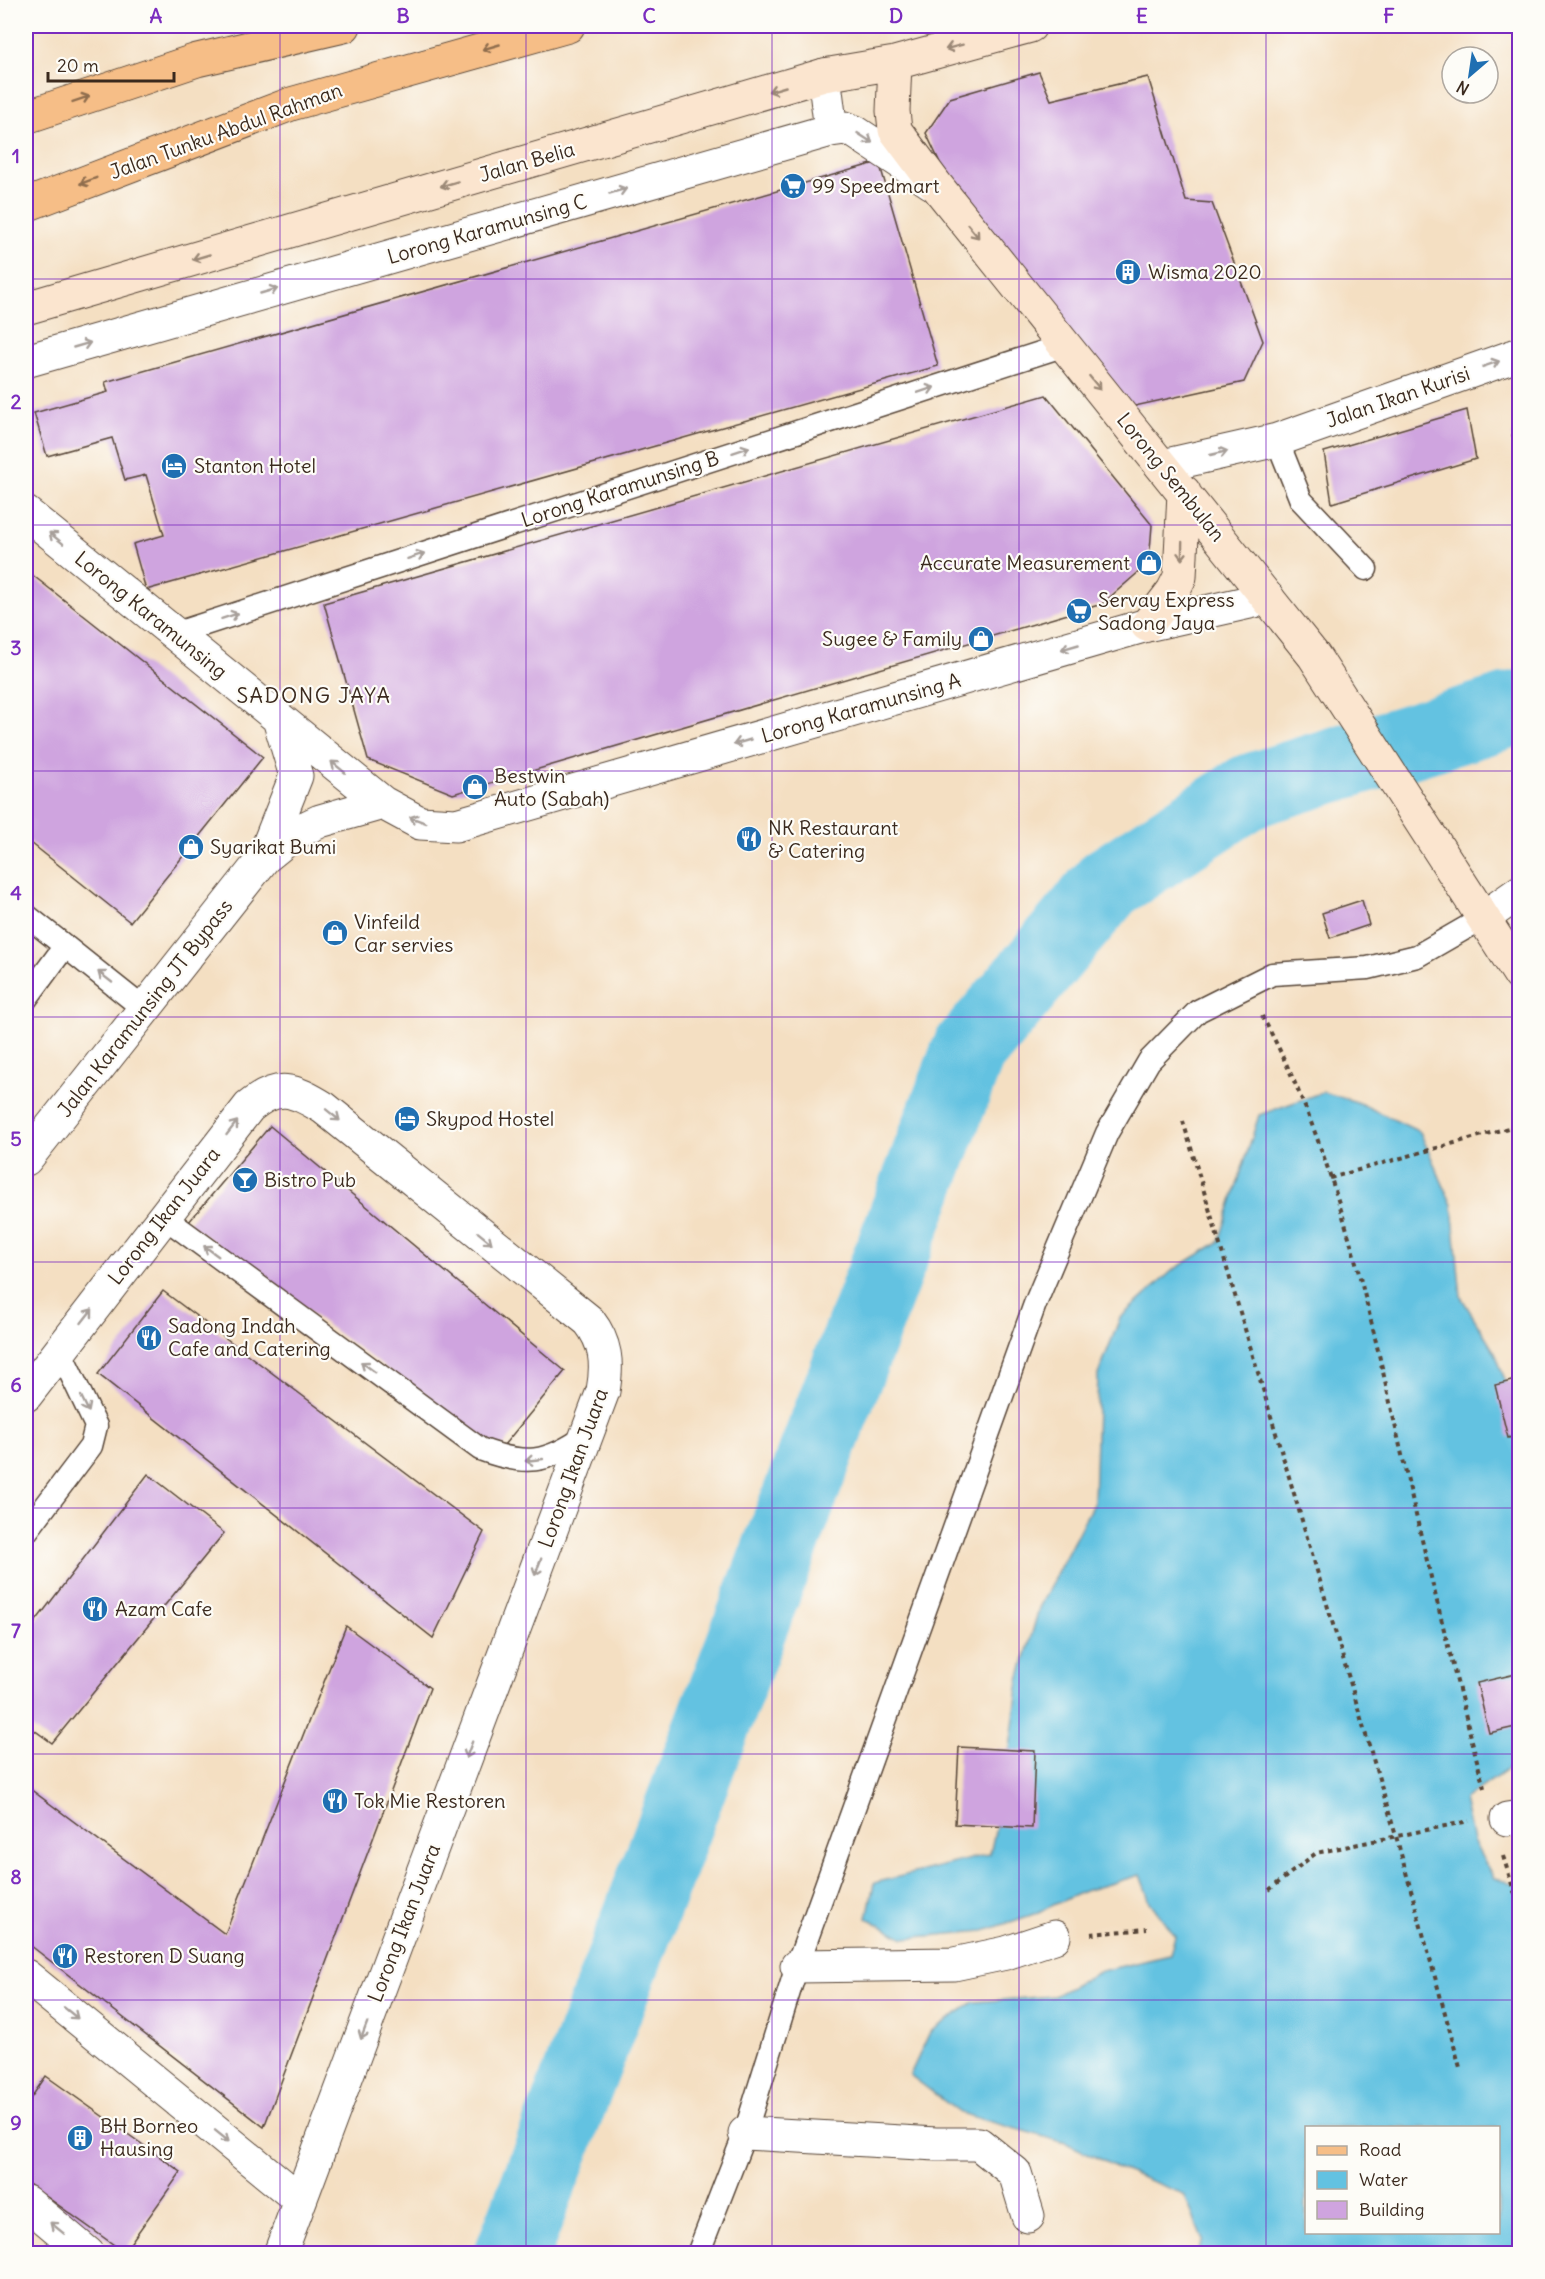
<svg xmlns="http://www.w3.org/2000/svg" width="1545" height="2279" viewBox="0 0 1545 2279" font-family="Delius,sans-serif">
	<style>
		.water { fill: #63c2e1; stroke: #4f7680; stroke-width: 1.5; fill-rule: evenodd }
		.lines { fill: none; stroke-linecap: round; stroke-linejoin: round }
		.river { stroke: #63c2e1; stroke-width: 75 }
		.building { fill: #cfa4df }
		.lane-casing { stroke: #574537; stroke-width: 25 }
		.street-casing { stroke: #574537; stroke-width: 35 }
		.secondary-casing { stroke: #574537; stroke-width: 35 }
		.primary-casing { stroke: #574537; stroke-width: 35 }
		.path { stroke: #574537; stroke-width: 4; stroke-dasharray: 4.5 4.5; stroke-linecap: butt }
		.lane { stroke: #fff; stroke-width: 22 }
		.street { stroke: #fff; stroke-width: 33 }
		.secondary { stroke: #fbe5cf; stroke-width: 33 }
		.primary { stroke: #f6be87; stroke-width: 33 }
		.oneway { stroke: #8f6d4d }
		.oneway2 { stroke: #9b8876 }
		.oneway3 { stroke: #a79f9a }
		.grid { fill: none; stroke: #7b2cbf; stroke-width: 1.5; stroke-opacity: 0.55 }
		.labels { text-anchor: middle; stroke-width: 4.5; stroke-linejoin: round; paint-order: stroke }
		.street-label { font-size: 20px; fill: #3b2a1e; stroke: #fdfcf7 }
		.poi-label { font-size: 20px; fill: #3b2a1e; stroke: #fdfcf7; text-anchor: start }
		.neighbourhood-label { font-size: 21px; letter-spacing: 1.5px; fill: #3b2a1e; stroke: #fdfcf7 }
		.neatline { fill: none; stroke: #7b2cbf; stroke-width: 2 }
		.grid-label { font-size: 20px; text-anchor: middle; font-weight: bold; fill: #7b2cbf }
	</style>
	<rect width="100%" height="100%" fill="#fdfcf7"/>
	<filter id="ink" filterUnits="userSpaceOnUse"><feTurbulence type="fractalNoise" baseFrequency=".0167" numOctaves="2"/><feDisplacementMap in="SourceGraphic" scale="12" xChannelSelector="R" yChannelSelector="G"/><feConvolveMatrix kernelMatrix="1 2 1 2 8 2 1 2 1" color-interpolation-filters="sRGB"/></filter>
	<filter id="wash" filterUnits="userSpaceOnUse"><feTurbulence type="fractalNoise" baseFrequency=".008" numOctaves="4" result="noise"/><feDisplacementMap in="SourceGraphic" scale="24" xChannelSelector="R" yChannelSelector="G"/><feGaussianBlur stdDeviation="1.35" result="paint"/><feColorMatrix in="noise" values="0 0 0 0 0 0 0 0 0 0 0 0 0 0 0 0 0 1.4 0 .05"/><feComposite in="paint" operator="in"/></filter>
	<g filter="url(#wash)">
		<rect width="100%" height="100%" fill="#f4dfc2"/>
		<!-- water -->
		<path class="water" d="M1323,1092L1357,1102L1420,1132L1452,1205L1461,1297L1495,1352L1519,1420V1761L1464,1800L1473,1841L1494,1879L1519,1884V2253H1197L1203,2240L1184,2194L1120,2169L1066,2143L960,2113L910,2075L930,2032L974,2002L1054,1996L1101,1971L1170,1955L1175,1936L1150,1902L1140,1875L1084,1891L1034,1914L984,1931L904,1938L867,1918L874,1883L990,1854L1005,1786L1019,1680L1039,1608L1094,1502L1098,1375L1120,1318L1173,1270L1219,1242L1259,1115ZM1306,2128H1498V2232H1306Z"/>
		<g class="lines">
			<!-- river -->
			<path class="river" d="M512,2254L969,1050L1109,883L1250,791L1520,707"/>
		</g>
		<g id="blocks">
			<!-- building -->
			<path class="building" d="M1039,72L1051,100L1148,77L1186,201L1212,203L1263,341L1244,382L1126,408L953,190L926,133L950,98Z
				M879,162L938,366L146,590L133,544L164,535L146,475L125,480L112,438L47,456L34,413L108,392L105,382Z
				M1046,395L1152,525L1149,563L1102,604L453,794L368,760L324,603Z
				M1467,410L1476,459L1332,503L1324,452Z
				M1520,433V458H1519L1512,435Z
				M26,570L263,757L130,922L26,839Z
				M1362,900L1369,925L1330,938L1322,913Z
				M270,1126L565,1371L499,1451L188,1223Z
				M163,1291L484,1532L433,1638L98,1374Z
				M1520,1379V1435L1508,1438L1495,1385Z
				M148,1474L224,1533L52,1743L26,1724V1634Z
				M346,1626L430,1688L264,2127L26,1942V1786L225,1934Z
				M1520,1673V1726L1489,1733L1477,1683Z
				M959,1747L1035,1751L1032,1828L955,1824Z
				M46,2076L181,2172L124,2252L26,2182V2105Z"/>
		</g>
	</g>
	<g filter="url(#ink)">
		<use href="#blocks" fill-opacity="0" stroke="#574537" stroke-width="1.5"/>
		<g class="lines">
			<!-- lane casing -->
			<g class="lane-casing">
				<path id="lane" d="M1277,440L1301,500L1366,569
					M174,634L1065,345
					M26,915L144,1009
					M26,999L65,946
					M164,1217L480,1449C525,1466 546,1464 586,1436
					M26,1532L91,1446L96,1426L60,1351
					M698,2254L745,2133L797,1966L1035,1304L1107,1133L1149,1061L1198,1011L1272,974L1368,968L1417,956L1483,918"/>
			</g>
			<!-- street casing -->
			<g class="street-casing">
				<path id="street" d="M824,75L831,130
					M26,361L831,130L845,128L855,132L932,183
					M1162,466L1277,440L1520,354
					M26,513L383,803L420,823L456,825L1147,625L1268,598
					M265,854L296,776L279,719
					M1483,918L1520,892
					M26,1159L264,858L295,833L320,821L383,803
					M26,1395L249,1107C278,1083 293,1089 324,1108L589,1321C606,1343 608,1363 603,1391L280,2254
					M1507,1819L1520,1817
					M797,1966L954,1964L1006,1953L1054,1937
					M26,1976L300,2200
					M745,2133L936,2144H979L1015,2173L1028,2216
					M26,2202L88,2254"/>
			</g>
			<!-- secondary casing -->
			<g class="secondary-casing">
				<path id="secondary" d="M895,63L893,111L895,130L936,185L1314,656L1520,975
					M26,308L824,75L895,63L1030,26
					M1147,625L1173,591L1180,577L1184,492"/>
			</g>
			<!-- primary casing -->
			<g class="primary-casing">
				<path id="primary" d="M26,117L197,60L344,26
					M26,205L291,104L568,26"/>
			</g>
			<!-- path -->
			<path class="path" d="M1262,1016C1341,1160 1371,1323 1408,1481C1432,1584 1458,1686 1484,1788
				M1183,1121L1396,1836L1461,2071
				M1330,1178L1508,1128L1520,1127
				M1503,1856L1520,1910
				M1269,1890L1316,1853L1469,1821
				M1091,1934L1147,1929
				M1505,2254L1520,2236"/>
			<!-- lane -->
			<use href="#lane" class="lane"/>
			<!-- street -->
			<use href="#street" class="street"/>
			<!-- secondary -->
			<use href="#secondary" class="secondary"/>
			<!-- primary -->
			<use href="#primary" class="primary"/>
		</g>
		<!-- one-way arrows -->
		<defs><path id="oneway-shaft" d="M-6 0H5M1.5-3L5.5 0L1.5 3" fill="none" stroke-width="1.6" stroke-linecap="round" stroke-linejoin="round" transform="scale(1.5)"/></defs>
		<g class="oneway">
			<use href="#oneway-shaft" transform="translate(491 47) rotate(164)"/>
			<use href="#oneway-shaft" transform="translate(81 99) rotate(-19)"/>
			<use href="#oneway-shaft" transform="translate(88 181) rotate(159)"/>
		</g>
		<g class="oneway2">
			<use href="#oneway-shaft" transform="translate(954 47) rotate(165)"/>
			<use href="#oneway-shaft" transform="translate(777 89) rotate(164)"/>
			<use href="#oneway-shaft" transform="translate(449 184) rotate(164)"/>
			<use href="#oneway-shaft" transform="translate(973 231) rotate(51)"/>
			<use href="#oneway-shaft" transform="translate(201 257) rotate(164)"/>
			<use href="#oneway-shaft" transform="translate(1095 383) rotate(51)"/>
			<use href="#oneway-shaft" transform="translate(1182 551) rotate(91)"/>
		</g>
		<g class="oneway3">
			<use href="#oneway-shaft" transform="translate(865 138) rotate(33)"/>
			<use href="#oneway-shaft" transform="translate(618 191) rotate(-16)"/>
			<use href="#oneway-shaft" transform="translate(269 291) rotate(-16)"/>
			<use href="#oneway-shaft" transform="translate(82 345) rotate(-16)"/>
			<use href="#oneway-shaft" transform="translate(1491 364) rotate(-19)"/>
			<use href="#oneway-shaft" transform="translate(926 390) rotate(-18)"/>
			<use href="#oneway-shaft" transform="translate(741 450) rotate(-18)"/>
			<use href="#oneway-shaft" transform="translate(1219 453) rotate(-13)"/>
			<use href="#oneway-shaft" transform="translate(56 538) rotate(-141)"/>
			<use href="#oneway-shaft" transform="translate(416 556) rotate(-18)"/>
			<use href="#oneway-shaft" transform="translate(230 616) rotate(-18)"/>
			<use href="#oneway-shaft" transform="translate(1070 647) rotate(164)"/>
			<use href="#oneway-shaft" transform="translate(742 742) rotate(164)"/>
			<use href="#oneway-shaft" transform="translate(338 767) rotate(-141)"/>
			<use href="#oneway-shaft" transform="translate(418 820) rotate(-160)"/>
			<use href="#oneway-shaft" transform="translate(105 977) rotate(-142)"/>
			<use href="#oneway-shaft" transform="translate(333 1115) rotate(39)"/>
			<use href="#oneway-shaft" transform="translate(232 1128) rotate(-52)"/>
			<use href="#oneway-shaft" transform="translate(485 1238) rotate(39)"/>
			<use href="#oneway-shaft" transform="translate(211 1251) rotate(-144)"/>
			<use href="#oneway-shaft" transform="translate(87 1316) rotate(-52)"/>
			<use href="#oneway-shaft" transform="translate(368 1367) rotate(-144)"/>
			<use href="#oneway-shaft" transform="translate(85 1404) rotate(64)"/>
			<use href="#oneway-shaft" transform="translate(534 1460) rotate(174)"/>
			<use href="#oneway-shaft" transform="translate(538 1567) rotate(111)"/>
			<use href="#oneway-shaft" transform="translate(469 1750) rotate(111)"/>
			<use href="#oneway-shaft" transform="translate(71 2013) rotate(39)"/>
			<use href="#oneway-shaft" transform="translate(364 2031) rotate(111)"/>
			<use href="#oneway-shaft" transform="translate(222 2136) rotate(39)"/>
			<use href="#oneway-shaft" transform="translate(57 2228) rotate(-141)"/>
		</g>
	</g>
	<!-- grid -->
	<path class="grid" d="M280,26V2254M526,26V2254M772,26V2254M1019,26V2254M1266,26V2254M26,279H1520M26,525H1520M26,771H1520M26,1017H1520M26,1262H1520M26,1508H1520M26,1754H1520M26,2000H1520"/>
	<!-- icons -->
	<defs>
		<g id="supermarket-disc" transform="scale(1.35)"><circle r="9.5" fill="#1f6fb2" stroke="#fdfcf7"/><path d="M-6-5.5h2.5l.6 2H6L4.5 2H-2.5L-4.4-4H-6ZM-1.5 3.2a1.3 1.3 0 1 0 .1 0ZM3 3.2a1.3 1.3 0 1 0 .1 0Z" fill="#fff"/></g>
		<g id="building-disc" transform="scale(1.35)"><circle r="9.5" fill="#1f6fb2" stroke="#fdfcf7"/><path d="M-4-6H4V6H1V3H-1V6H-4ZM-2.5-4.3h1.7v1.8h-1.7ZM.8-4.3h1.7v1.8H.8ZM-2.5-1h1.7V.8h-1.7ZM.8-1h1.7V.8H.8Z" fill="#fff"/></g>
		<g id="hotel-disc" transform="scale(1.35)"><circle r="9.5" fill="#1f6fb2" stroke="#fdfcf7"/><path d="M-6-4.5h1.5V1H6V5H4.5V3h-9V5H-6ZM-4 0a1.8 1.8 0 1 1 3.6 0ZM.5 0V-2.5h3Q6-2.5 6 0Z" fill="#fff"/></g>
		<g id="shop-disc" transform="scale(1.35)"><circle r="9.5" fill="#1f6fb2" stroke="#fdfcf7"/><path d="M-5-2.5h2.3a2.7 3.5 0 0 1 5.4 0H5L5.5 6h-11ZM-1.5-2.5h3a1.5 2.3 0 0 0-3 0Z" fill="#fff"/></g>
		<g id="restaurant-disc" transform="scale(1.35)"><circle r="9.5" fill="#1f6fb2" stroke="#fdfcf7"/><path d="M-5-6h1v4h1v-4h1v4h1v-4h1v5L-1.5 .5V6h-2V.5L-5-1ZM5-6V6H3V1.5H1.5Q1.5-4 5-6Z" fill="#fff"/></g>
		<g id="bar-disc" transform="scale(1.35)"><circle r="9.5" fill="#1f6fb2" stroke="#fdfcf7"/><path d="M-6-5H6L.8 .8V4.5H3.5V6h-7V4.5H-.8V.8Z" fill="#fff"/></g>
	</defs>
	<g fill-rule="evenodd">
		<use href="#supermarket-disc" x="793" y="186"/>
		<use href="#building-disc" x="1128" y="272"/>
		<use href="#hotel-disc" x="174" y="466"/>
		<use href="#shop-disc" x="1149" y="563"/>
		<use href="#supermarket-disc" x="1079" y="611"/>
		<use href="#shop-disc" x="981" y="639"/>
		<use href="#shop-disc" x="475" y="787"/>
		<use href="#restaurant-disc" x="749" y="839"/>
		<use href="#shop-disc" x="191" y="847"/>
		<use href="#shop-disc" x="335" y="933"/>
		<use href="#hotel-disc" x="407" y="1119"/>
		<use href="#bar-disc" x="245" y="1180"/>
		<use href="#restaurant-disc" x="149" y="1338"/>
		<use href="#restaurant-disc" x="95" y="1609"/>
		<use href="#restaurant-disc" x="335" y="1801"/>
		<use href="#restaurant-disc" x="65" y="1956"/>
		<use href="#building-disc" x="80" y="2138"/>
	</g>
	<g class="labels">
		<!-- street labels -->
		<g class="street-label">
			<text transform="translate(226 131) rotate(-20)" y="7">Jalan Tunku Abdul Rahman</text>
			<text transform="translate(527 162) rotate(-16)" y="7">Jalan Belia</text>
			<text transform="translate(487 229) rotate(-16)" y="7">Lorong Karamunsing C</text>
			<text transform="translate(1398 397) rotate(-19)" y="7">Jalan Ikan Kurisi</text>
			<text transform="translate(1171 477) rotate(51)" y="7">Lorong Sembulan</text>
			<text transform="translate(620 489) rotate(-18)" y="7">Lorong Karamunsing B</text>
			<text transform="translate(151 615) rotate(39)" y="7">Lorong Karamunsing</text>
			<text transform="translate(861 708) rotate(-16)" y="7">Lorong Karamunsing A</text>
			<text transform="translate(145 1008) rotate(-52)" y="7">Jalan Karamunsing JT Bypass</text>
			<text transform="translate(164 1216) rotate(-52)" y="7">Lorong Ikan Juara</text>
			<text transform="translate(573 1468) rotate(-70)" y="7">Lorong Ikan Juara</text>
			<text transform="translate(404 1923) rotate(-69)" y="7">Lorong Ikan Juara</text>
		</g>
		<!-- poi labels -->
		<g class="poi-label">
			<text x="812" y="193">99 Speedmart</text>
			<text x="1148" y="279">Wisma 2020</text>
			<text x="194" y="473">Stanton Hotel</text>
			<text x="1130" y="570" text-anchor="end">Accurate Measurement</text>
			<text x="1098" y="607">Servay Express<tspan x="1098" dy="23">Sadong Jaya</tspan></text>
			<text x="962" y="646" text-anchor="end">Sugee &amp; Family</text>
			<text x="494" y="783">Bestwin<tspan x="494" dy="23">Auto (Sabah)</tspan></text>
			<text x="768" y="835">NK Restaurant<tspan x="768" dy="23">&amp; Catering</tspan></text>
			<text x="210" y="854">Syarikat Bumi</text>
			<text x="354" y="929">Vinfeild<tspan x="354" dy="23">Car servies</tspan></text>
			<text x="426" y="1126">Skypod Hostel</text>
			<text x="264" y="1187">Bistro Pub</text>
			<text x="168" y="1333">Sadong Indah<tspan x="168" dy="23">Cafe and Catering</tspan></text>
			<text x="115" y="1616">Azam Cafe</text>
			<text x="354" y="1808">Tok Mie Restoren</text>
			<text x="84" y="1963">Restoren D Suang</text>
			<text x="100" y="2133">BH Borneo<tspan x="100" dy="23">Hausing</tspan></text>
		</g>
		<!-- neighbourhood labels -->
		<g class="neighbourhood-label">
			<text x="314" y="703">SADONG JAYA</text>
		</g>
	</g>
	<!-- margin -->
	<rect width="1545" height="2279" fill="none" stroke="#fdfcf7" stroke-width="66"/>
	<!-- legend -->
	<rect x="1305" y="2126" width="195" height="108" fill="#fdfcf7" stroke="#afa8a0" stroke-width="1.5"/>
	<rect x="1317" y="2146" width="30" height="9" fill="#f6be87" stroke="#afa8a0" stroke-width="1.5"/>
	<text x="1359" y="2156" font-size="18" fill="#3b2a1e">Road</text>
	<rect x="1317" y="2171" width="30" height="18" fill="#63c2e1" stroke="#afa8a0" stroke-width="1.5"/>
	<text x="1359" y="2186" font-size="18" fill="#3b2a1e">Water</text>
	<rect x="1317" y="2201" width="30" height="18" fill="#cfa4df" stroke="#afa8a0" stroke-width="1.5"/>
	<text x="1359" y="2216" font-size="18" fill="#3b2a1e">Building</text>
	<!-- north arrow -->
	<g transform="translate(1470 75) rotate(209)"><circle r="28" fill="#fdfcf7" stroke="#afa8a0" stroke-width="1.5"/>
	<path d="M0-4.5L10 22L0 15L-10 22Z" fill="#1f6fb2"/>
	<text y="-9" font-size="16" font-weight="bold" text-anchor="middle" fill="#3b2a1e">N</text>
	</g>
	<!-- scale -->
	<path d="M48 72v9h126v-9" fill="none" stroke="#3b2a1e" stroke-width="3"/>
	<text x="57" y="72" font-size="18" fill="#3b2a1e" stroke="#fdfcf7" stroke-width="4.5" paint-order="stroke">20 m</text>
	<rect x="33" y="33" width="1479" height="2213" class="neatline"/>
	<g class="grid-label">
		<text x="156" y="23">A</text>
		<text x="403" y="23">B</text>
		<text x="649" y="23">C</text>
		<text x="896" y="23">D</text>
		<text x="1142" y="23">E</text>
		<text x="1389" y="23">F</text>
		<text x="16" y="163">1</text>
		<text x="16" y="409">2</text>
		<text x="16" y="655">3</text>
		<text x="16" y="900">4</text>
		<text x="16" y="1146">5</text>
		<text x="16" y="1392">6</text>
		<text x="16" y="1638">7</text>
		<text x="16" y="1884">8</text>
		<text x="16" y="2130">9</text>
	</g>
</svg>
